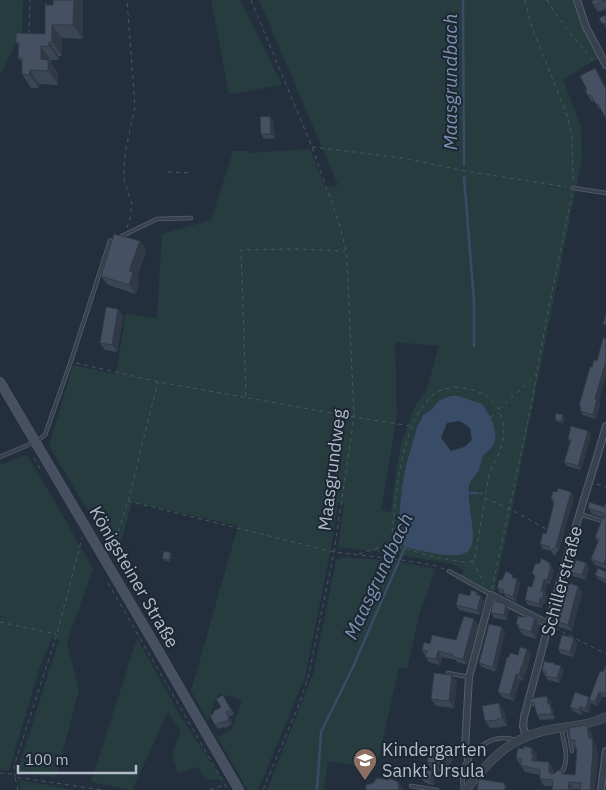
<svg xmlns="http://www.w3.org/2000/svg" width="606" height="790" viewBox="0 0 606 790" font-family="'IBM Plex Sans',sans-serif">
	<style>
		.green { fill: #263c3f; fill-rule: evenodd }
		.water { fill: #394c67; fill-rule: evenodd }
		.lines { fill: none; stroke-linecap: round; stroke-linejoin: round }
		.stream { stroke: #394c67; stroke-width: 2.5 }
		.service-casing { stroke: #565f6c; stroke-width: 4.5 }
		.minor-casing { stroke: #565f6c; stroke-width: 8 }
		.tertiary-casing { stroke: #565f6c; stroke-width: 9 }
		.secondary-casing { stroke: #565f6c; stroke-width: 10 }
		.path { stroke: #44595c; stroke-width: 1; stroke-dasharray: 4 4; stroke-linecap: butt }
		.service { stroke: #38414e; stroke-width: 3 }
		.minor { stroke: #38414e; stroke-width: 6 }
		.tertiary { stroke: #38414e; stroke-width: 8 }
		.secondary { stroke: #465061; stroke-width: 9 }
		.wall { fill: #3b4654 }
		.shaded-wall { fill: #303945 }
		.building { fill: #455162; stroke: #303945 }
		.labels { text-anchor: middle; stroke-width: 4; stroke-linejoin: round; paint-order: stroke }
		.street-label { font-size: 18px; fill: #b4bcc9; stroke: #1d2633 }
		.poi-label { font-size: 18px; fill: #b4bcc9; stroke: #1d2633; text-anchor: start }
		.water-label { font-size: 19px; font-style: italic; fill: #7c92b1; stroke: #1d2633 }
	</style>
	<rect width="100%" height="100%" fill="#242f3e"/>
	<!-- green -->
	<path class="green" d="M0,0H23L22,32L0,75Z
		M211,0H240L282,85L229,94Z
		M259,0H573L582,24L599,58L563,79L581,126L582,158L514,500L493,598L455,579L465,571L452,564L400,555L338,547L344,504L338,503L330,553L305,677L258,790H248L217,737L232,729L242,700L218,693L208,721L191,691L238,526L132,502L117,559L49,446L73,365L116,374L126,313L157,319L162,234L211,220L233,151H249V153L310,149L325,187L338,185ZM395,342L439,346L426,392L417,402L412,413L401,445L396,471L391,512L381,510L397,416ZM468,399L482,404L492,422L495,431L493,445L483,457L478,470L470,482V511L473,533L458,555C434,556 418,548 397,538C400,504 405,472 414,439C416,431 418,419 424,414C432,407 457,402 468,399Z
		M26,455L39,474L93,569L67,642L79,690L56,777L20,773L19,766L59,640L52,638L39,669L9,771L0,770V621L1,616L0,615V465Z
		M344,557L396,561L436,569L420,611L407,669L399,668L376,769L328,761L324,790H267L313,674L336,560Z
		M137,638L180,715L222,780L206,779L197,767L178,773L172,754L181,731L168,712L132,790L91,782Z
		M19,780L75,790H21Z"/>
	<!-- water -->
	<path class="water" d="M451,396H458L482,404C490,415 501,434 492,447C489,451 484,454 482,459C481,462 480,466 479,470C477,474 472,478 470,483C468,489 469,499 470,506C470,518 478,541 468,551C459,559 438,554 427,552C417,550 401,548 397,538L402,487L406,466L417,427L423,415L432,409L436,404L440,400ZM460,421L470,428L472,440L464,447L451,451L441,438L447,423Z"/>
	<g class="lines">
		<!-- stream -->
		<path class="stream" d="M463,0L464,165
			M464,177L474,301V346
			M468,493H477
			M317,790L321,732L352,669L406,545"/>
		<!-- service casing -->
		<g class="service-casing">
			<path id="service" d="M573,188L606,193
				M120,237L157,219L191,218
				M0,457L35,442L45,435L71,361L110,241L115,240
				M580,514L606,522
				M449,571L490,594
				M448,673L468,677
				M568,727L572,751
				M560,774C571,763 564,742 561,728
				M411,786L437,790
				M463,790C463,783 461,774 464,766C465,762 470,757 473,754C484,742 498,734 515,740"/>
		</g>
		<!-- minor casing -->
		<g class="minor-casing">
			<path id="minor" d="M577,0L586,27L606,65
				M526,736L523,726L524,717C540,659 554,601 571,543C582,504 595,465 606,426
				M468,759L465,748L469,677L491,595L548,624
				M601,790L606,751"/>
		</g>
		<!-- tertiary casing -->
		<g class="tertiary-casing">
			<path id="tertiary" d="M466,790C491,758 511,736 553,729C571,726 590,725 606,717"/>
		</g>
		<!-- secondary casing -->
		<g class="secondary-casing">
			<path id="secondary" d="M0,382L151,638L239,790"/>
		</g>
		<!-- path -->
		<path class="path" d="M251,0L312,147L340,226L346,251L348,280L354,417L334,552L309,674L300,702L263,790
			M525,0L532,28L567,115L572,135L573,182
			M547,0L555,13L591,59L594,60
			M46,7V0
			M29,34L30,0
			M312,147L403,158L465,171L567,187
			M168,172L192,173
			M127,228L130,218L132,204L128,192L124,179V166L126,149L135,107L127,0
			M76,363L159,382L354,417L411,426
			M455,387C472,388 490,394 499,409C501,414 502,420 503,424C504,431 504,437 502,444C499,455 492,465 489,476L475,557C473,560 473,561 469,562C465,563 461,561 457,561C434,558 413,551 391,544C395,503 400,416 437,392C443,389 449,388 455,387Z
			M246,396L241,250L294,249L345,251
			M499,409L529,382L537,372
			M490,417L499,413
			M34,458L42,472
			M597,484L606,487
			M479,493L485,494
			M485,498L512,510L548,530
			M128,501L334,552L402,560L433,565L444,569
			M111,554L128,501L158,382
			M359,554L391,544
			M472,561L484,583
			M108,583L228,790
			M492,589L532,401L546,321L572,194
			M0,622L56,634
			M555,628L606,654
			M0,773L14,774
			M15,777L14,766L57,634L82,538
			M18,790L15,777L102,790
			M210,790L224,785"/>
		<!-- service -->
		<use href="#service" class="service"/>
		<!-- minor -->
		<use href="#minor" class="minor"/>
		<!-- tertiary -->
		<use href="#tertiary" class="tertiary"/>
		<!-- secondary -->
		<use href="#secondary" class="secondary"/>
	</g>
	<!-- wall -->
	<path class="wall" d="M53,0H83V39L62,38V56H59V60H51V63L58,73V85L39,84V88H31L22,74V62L18,58L19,46L16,43L45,34L53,5Z
		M606,0V9L598,12L593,5Z
		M595,68L599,74L601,110H600L594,101L592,102L588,96L587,90Z
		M270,116L273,121L275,138L264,139L261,134Z
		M140,241L146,250L137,278L139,282L136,294L108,285L101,276Z
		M118,309L123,317L117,352L105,350L100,343Z
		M599,401L600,404L596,419L583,415L580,411L581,409L579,406Z
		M565,418L563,423L556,421L555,419Z
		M591,435L581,470L567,466L564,462L570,442L568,439Z
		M557,492H571L574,497L559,550L554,556L551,551L543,549L540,544L546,534L554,504L551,499Z
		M606,504V569L595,565L591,559L598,542L595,538L604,518L592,514L588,508L604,507Z
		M171,553L172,556L170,562L164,560L162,558Z
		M550,563L554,571L550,584L547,583L545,592L547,596L545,603H543L542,608L528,605L525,600L532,587L535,577L532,573Z
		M586,563L589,568L586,580L573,576L570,572Z
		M606,572V583L598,579L595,575Z
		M515,578H517L520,583L516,602L506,597L504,594L500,593L497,588Z
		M578,586L582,592L572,631L559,627L555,621Z
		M477,592L484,601L480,615L459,610L456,605Z
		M506,605L509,610L507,620L494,618L491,613Z
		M522,617L535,618L540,625L536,639L523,635L516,624Z
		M474,619L478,625L467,665L457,662L456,660L442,657L440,665L429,662L422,650L430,644L456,640Z
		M502,627L505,632L496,671H494L482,667L479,663Z
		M577,643L574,657L561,654L558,649Z
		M531,654L526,673H525L523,681L520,680L514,701L502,697L498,692L518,655Z
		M554,664L561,666L564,670L560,683L548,680L542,671Z
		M606,665V697H602L598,706L591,703L589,713L583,711L582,715L573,711L570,707L590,698Z
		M452,675L457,682L454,708L436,706L431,699Z
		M223,695L234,714L229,717L233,723L231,725L225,728L224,727L218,729L215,725L213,714L221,707Z
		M551,701V706L553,709L555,719L540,720L537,715L535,707L532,706L529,702Z
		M499,703L504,711L507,726H502V727L490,728L485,721Z
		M587,726L592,733L593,740L596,745L598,758L580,789H573V790H552V786H544L540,779V775L525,772L516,758L523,749L532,748L537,755L536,758L537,761L549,762L553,768L554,774L575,775L577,750L570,740Z
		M445,749L448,750L453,757L451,764L449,763L447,771L443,770L442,772L432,770L427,762Z
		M435,776L434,785L425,783L421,778Z"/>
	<!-- shaded-wall -->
	<path class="shaded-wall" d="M74,0H83V39L73,25Z
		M52,25L62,38V56L52,42Z
		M49,42L59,56V60L49,46Z
		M41,46L51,60V63L58,73V85L41,59Z
		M595,68L599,74L606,87V89Z
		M30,70L39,84V88L29,75Z
		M270,116L273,121L275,138L271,134Z
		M140,241L146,250L137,278L139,282L136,294L129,285V271Z
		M118,309L123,317L117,352L112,345Z
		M606,361V376L599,401L600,404L596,419L593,415L595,399Z
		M563,415L565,418L563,423L561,421Z
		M588,431L591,435L581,470L578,466Z
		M571,492L574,497L559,550L556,546Z
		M171,553L172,556L170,562L169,560Z
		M606,558V567L604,564Z
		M550,563L554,571L550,584L547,580Z
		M586,563L589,568L586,580L582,575Z
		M517,578L520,583L516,602L513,597Z
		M544,579L547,583L545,592L547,596L545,603L542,599L541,591Z
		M578,586L582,592L572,631L568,625Z
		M481,596L484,601L480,615L477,610Z
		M540,598L543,603L542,608L539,604Z
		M506,605L509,610L507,620L504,615Z
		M535,618L540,625L536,639L531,632Z
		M474,619L478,625L467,665L463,659Z
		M502,627L505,632L496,671L493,666Z
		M574,638L577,643L574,657L570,652Z
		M527,649L531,654L526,673L522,667Z
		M438,651L442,657L440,665L436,659Z
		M561,666L564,670L560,683L557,678Z
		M521,667L525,673L523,681L519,675Z
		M516,674L520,680L514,701L510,695Z
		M452,675L457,682L454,708L449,701Z
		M599,692L602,697L598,706L595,702Z
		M547,696L551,701V706L553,709L555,719L552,714L548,704Z
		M589,697L592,701L589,700L591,703L589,713L586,708Z
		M499,703L504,711L507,726L502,718Z
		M580,707L583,711L582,715L579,710Z
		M226,712L233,723L231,725L228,720Z
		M587,726L592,733L593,740L596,745L598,758L595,790H590L589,738Z
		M444,747L447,752L448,750L453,757L451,764L446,757L443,749Z
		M532,748L537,755L536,758L538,760L537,768L532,761L531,753Z
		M444,756L449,763L447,771L442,764Z
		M549,762L553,768L554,779L549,772Z
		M438,763L443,770L442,772L438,765Z
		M432,771L435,776L434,785L430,780Z
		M398,782L404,790H399Z
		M569,782L573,789V790H568Z"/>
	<!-- building -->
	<path class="building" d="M53,0H74L73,25H52V42H49V46H41V59L48,60V71L30,70L29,75L22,74V58H18L19,43H16V33L45,34V5H53Z
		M592,0H606L593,5Z
		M606,15V28L604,23L602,24L599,18Z
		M595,68L606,89V119L598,104H596L591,95L588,96L585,90H587L580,76Z
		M270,116L271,134H261L260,117Z
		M114,234L140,241L129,271L133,272L129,285L101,276Z
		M106,307L118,309L112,345L100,343Z
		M606,313V325L603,324Z
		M603,338L606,339V361L595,399H597L593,415L580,411L581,407L579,406L590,367H592L594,360L597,361Z
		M556,413L563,415L561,421L555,419Z
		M571,426L588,431L578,466L564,462L571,440L568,439Z
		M558,488L571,492L556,546L551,551L548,546L540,544L543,533L546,534L554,503H553L554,499H551L553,491L557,492Z
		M589,502L604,507L605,504H606V558L604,564L591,559L599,539L595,538L602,519L604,518L605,516L603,513L588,508Z
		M164,551L171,553L169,560L162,558Z
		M541,558L550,563L549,566H551L547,580L544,579L541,591H544L542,599L540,598L539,604L525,600L528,586L532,587L535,576L532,573L535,564L540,563Z
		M573,559L586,563L582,575L570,572Z
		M598,568L606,572V580L595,575Z
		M506,571L513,575L512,578H517L513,597L503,593L504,590L497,588L499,580H502Z
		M566,582L578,586L568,625L555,621Z
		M471,590L477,592L476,595L481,596L477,610L456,605L459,593L470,596Z
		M493,601L500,602L506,605L504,615L491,613Z
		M526,614L535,618L531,632L518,628L519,625L516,624L518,616L522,617L523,616L526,617Z
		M464,616L474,619L463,659L453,657V655L438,651L436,659L425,657L427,651L422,650L424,642L430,644L432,635L456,640Z
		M489,624L502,627L493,666L491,667L479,663Z
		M562,635L574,638L570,652L558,649Z
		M520,647L527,649L522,667H521L519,675L516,674L510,695L498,692L507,657H509L510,653L518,655Z
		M544,661L550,663L553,662L554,664L561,666L557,678L545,676L546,672L542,671Z
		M606,665V694L599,692L595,702L589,700L600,671L603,672Z
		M434,673L452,675L449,701L431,699Z
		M575,692L589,697L586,708L580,707L579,710L570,707Z
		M223,695L231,710L226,712L229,718L228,720L222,723L221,722L215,725L210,716L213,714L214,711L221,707L216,699Z
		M547,696L548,704H550L552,714L537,715L534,703L529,702V699Z
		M499,703L502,718L497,719V720L485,721L482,706Z
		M586,725L587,726L589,738H592L593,751L590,790H580L581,783L569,782L568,790H552L553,780L540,779V770L520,765L522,759L516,758L518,748L523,749L524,746L532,748L531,753H533L532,761L549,762V772L551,774H554L558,770L562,771V774L575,775L577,748H575V740H570L569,728Z
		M431,745L444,747L443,749L448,750L446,757L444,756L442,764L438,763V765L427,762Z
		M423,769L432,771L430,780L421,778Z
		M377,778L388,780L389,778L398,782L399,790H366V785L373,783Z
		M479,779L504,783L506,788L504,789L505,790H477Z"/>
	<!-- icons -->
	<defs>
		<g id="school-pin" transform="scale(1.25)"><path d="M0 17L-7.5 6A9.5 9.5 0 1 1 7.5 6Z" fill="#8d6e63" stroke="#1d2633"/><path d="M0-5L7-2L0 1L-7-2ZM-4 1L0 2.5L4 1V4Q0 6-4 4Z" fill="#fff"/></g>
	</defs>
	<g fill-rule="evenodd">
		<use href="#school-pin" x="365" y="760"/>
	</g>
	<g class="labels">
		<!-- street labels -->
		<g class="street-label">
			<text transform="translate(332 470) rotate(-83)" y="6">Maasgrundweg</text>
			<text transform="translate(134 577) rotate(60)" y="6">Königsteiner Straße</text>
			<text transform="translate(562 581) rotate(-75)" y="6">Schillerstraße</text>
		</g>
		<!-- poi labels -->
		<g class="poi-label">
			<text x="382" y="756">Kindergarten<tspan x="382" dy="21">Sankt Ursula</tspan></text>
		</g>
		<!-- water labels -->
		<g class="water-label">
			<text transform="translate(450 82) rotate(-90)" y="7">Maasgrundbach</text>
			<text transform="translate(378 576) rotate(-65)" y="7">Maasgrundbach</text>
		</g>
	</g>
	<!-- scale -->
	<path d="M18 765v8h118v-8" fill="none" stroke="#b4bcc9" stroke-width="2.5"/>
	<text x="25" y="765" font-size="15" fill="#b4bcc9" stroke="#1d2633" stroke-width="4" paint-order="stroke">100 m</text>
</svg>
